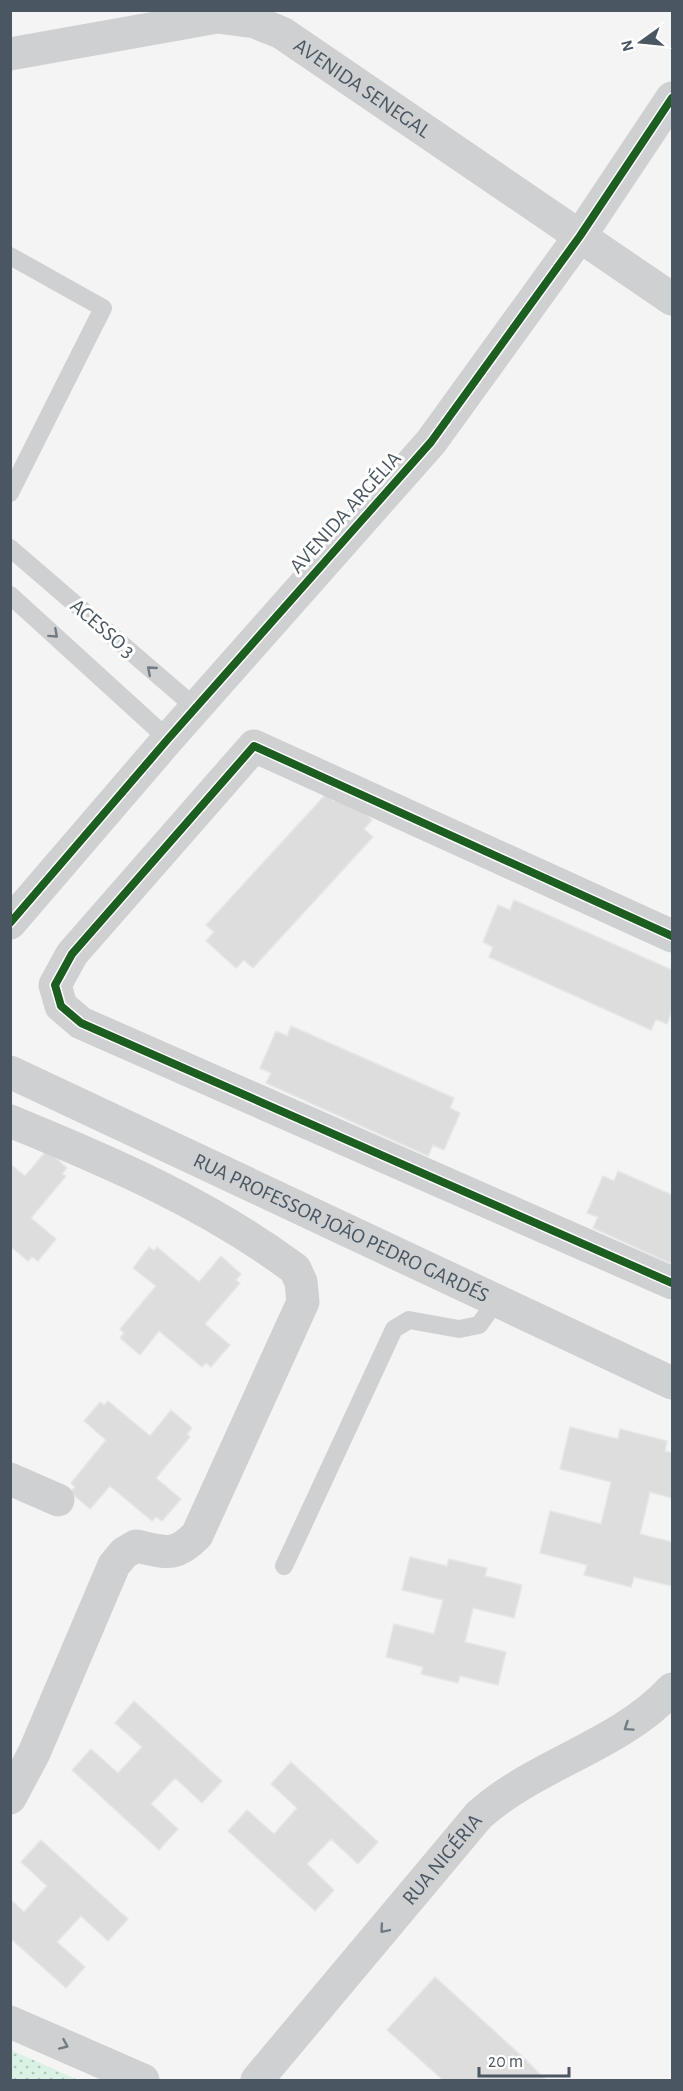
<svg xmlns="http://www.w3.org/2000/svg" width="683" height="2091" viewBox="0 0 683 2091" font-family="'Alegreya Sans',sans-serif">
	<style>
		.grass { fill: url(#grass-dots) }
		.building { fill: #ddddde; stroke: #e5e6e7; stroke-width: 1.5 }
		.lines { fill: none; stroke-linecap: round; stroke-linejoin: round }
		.lane { stroke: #ced0d2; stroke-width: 18 }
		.street { stroke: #ced0d2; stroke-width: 33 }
		.cycleway-casing { stroke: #fff; stroke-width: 11 }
		.cycleway { stroke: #1b5e20; stroke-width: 8 }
		.oneway { stroke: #727b83 }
		.labels { text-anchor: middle; stroke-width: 6; stroke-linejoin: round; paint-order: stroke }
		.street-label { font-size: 21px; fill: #4a5661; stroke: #fff }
	</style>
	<defs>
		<pattern id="grass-dots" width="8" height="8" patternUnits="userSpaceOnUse" patternTransform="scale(1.5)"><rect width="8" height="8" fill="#d9f2e3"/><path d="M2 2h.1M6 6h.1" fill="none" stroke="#b2c7bb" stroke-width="1.8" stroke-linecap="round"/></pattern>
	</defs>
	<rect width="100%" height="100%" fill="#f4f4f4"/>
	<!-- grass -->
	<path class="grass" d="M11,2050L78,2080H11Z"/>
	<!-- building -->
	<path class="building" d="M342,793L372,820L364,829L373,837L253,968L244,960L236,968L206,941L214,932L206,925L326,794L334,801Z
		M514,900L672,970V1010L667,1024L656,1019L651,1030L489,957L493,947L483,942L498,905L510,910Z
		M291,1026L454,1098L450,1108L460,1113L444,1150L433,1145L428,1156L266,1083L271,1073L260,1068L276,1031L287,1036Z
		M47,1150L67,1168L62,1174L66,1176L31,1218L56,1239L38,1261L32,1257L28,1261L10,1246V1164L25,1176Z
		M618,1171L672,1195V1264L593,1228L598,1217L587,1213L603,1176L614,1181Z
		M149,1247L154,1251L157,1247L199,1282L221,1256L241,1274L236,1280L240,1283L205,1324L230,1345L211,1367L206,1363L202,1367L159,1331L140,1355L120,1338L124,1333L120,1329L156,1286L133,1268Z
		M108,1401L150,1436L171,1410L192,1428L187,1434L190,1437L156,1478L181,1499L162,1521L156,1517L152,1521L110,1486L90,1509L70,1492L75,1487L71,1483L106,1440L84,1421L100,1402L104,1405Z
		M570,1427L618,1439L620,1429L667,1441L665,1451L672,1453V1498L650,1492L640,1534L672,1542V1586L634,1577L631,1587L584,1575L587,1565L540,1553L550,1511L601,1524L611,1482L560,1469Z
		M410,1557L447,1566L449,1559L487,1568L485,1576L522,1585L514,1618L473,1608L465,1642L506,1652L498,1685L460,1676L458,1683L421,1674L423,1667L386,1657L394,1624L434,1634L443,1600L402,1590Z
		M134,1701L222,1781L202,1803L175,1778L151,1804L178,1829L159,1850L72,1770L91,1749L118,1773L142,1747L115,1723Z
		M291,1762L378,1842L358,1864L331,1839L307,1864L334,1890L315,1911L228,1831L247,1810L274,1834L297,1808L271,1784Z
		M41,1840L128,1919L108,1941L81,1916L57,1942L85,1967L66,1988L10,1938V1899L24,1912L47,1886L21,1862Z
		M435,1977L526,2060L546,2080H443L387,2030Z"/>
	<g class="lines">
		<!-- lane -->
		<path class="lane" d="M10,256L103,308L10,493
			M10,548L196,708
			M10,595L168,739
			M284,1566L394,1329L409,1320L459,1329L479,1325L497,1300"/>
		<!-- street -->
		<g class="street">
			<path id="s1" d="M10,54L217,17L255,22L282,33L672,299"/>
			<path d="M10,923L168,739L431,442L580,236L672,98"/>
			<path d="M672,936L254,746L72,954L55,985L61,1006L81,1023L672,1283"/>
			<path id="s2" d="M10,1072L672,1383"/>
			<path d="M10,1121C110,1162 208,1204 295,1269L301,1282L303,1302L197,1535C174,1558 166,1552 136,1546L124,1553L114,1565L34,1753L10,1798"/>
			<path d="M10,1479L58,1500"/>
			<path d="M10,2022L143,2080"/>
			<path id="s3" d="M257,2080L479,1815C537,1763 618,1747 672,1689"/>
		</g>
		<!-- cycleway casing -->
		<g class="cycleway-casing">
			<path id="cycleway" d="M10,923L168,739L431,442L580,236L672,98
				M672,936L254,746L72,954L55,985L61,1006L81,1023L672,1283"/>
		</g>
		<!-- cycleway -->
		<use href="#cycleway" class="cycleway"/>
	</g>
	<!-- one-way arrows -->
	<defs><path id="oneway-chevron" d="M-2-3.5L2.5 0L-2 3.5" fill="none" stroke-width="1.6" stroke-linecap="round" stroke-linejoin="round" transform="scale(1.5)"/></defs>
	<g class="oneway">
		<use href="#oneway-chevron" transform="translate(54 634) rotate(42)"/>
		<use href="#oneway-chevron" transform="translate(151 670) rotate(-139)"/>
		<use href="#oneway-chevron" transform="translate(628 1727) rotate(146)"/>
		<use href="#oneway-chevron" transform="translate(384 1929) rotate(130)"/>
		<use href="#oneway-chevron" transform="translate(64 2045) rotate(24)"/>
	</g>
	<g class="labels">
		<!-- street labels -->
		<g class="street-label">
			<text dy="7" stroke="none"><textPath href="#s1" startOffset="375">AVENIDA SENEGAL</textPath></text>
			<text transform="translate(345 512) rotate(-48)" y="7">AVENIDA ARGÉLIA</text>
			<text transform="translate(103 628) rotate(41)" y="7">ACESSO 3</text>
			<text dy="7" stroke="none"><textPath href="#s2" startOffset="366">RUA PROFESSOR JOÃO PEDRO GARDÉS</textPath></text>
			<text dy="7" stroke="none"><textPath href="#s3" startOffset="288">RUA NIGÉRIA</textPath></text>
		</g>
	</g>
	<!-- border -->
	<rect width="683" height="2091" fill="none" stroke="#4a5661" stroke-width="24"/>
	<!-- north arrow -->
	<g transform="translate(641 42) rotate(255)" stroke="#ffffff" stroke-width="4.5" paint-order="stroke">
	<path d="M0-4.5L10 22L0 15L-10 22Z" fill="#4a5661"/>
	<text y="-9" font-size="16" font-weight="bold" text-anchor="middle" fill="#4a5661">N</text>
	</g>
	<!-- scale -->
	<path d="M479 2067v9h90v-9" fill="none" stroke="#4a5661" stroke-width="3"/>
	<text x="488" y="2067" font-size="18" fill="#4a5661" stroke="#ffffff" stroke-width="4.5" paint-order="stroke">20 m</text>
</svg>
